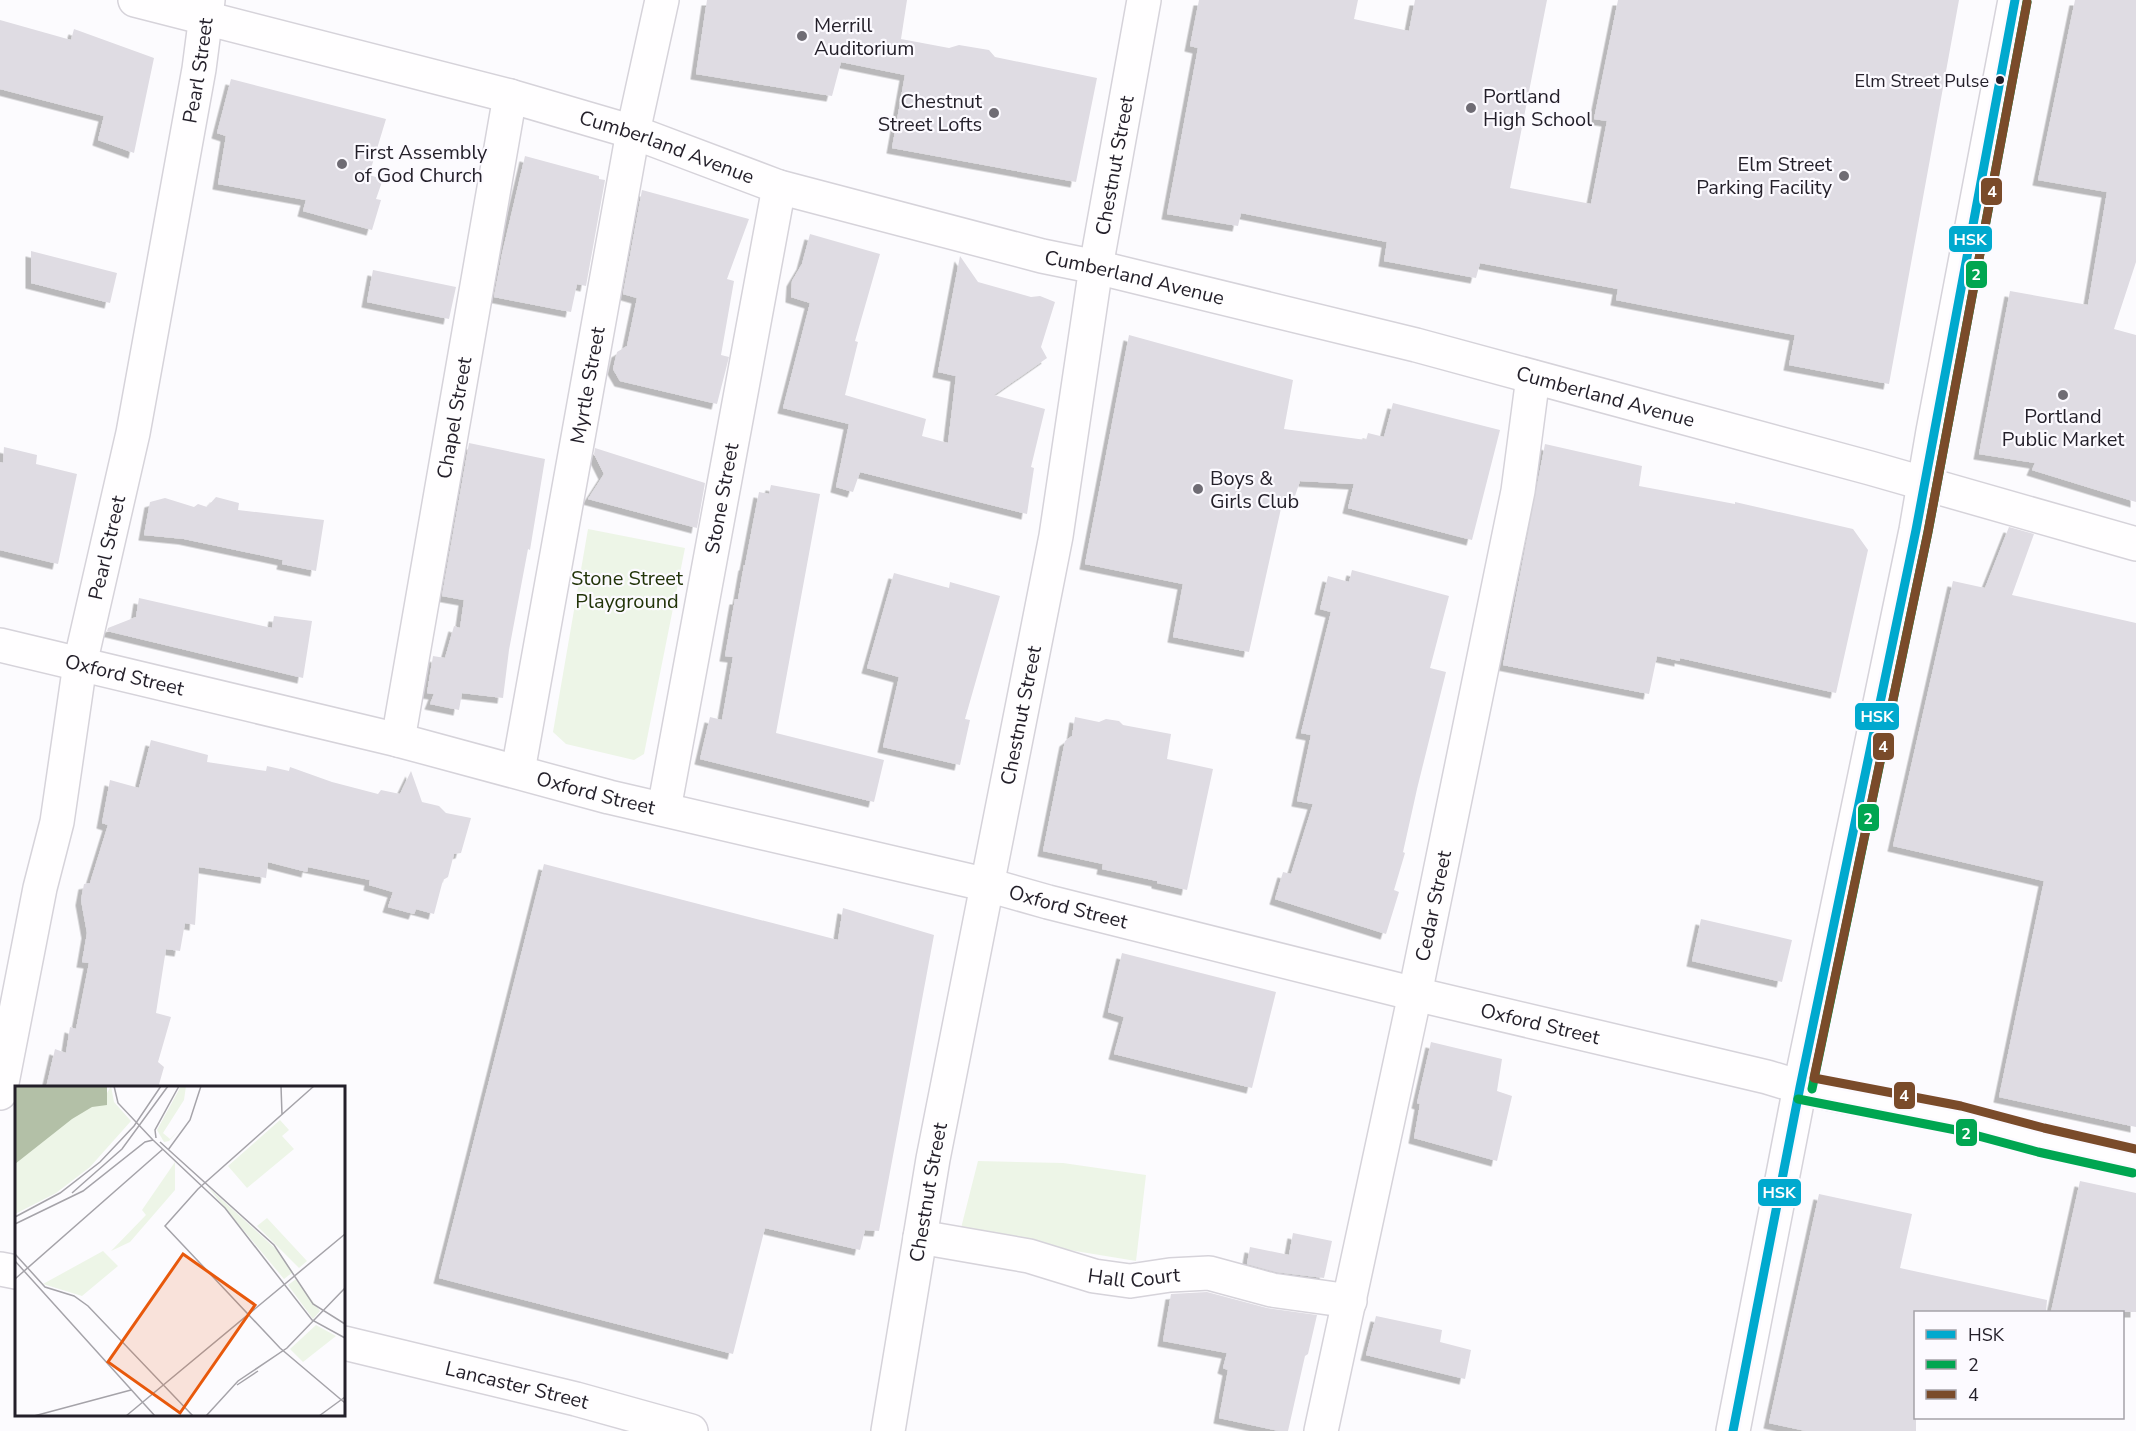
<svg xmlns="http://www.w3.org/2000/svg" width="2136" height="1431" viewBox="0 0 2136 1431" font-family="'Nunito Sans',sans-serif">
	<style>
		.green { fill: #edf5e7 }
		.building { fill: #dfdce3; filter: url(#shadow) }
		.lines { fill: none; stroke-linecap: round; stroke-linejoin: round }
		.street-casing { stroke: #d6d3da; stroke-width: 36 }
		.secondary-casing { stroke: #d6d3da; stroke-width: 36 }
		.street { stroke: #fffeff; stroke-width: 33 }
		.secondary { stroke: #fffeff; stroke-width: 33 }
		.bus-1-casing { stroke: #fcfaff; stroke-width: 14 }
		.bus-2-casing { stroke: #fcfaff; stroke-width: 14 }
		.bus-3-casing { stroke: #fcfaff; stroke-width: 14 }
		.bus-1 { stroke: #00a9ce; stroke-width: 9 }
		.bus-2 { stroke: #00a651; stroke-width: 9 }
		.bus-3 { stroke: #7a4b2a; stroke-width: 9 }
		.poi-dot { fill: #6f6c74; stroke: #fcfaff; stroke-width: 2 }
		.bus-dot { fill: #231f29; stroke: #fcfaff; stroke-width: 2 }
		.labels { text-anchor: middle; stroke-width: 4.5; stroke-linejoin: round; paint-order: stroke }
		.bus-label { font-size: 18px; fill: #231f29; stroke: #fcfaff; text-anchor: end }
		.poi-label { font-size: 20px; fill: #231f29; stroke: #fcfaff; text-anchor: start }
		.street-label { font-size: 20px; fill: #231f29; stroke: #fcfaff }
		.park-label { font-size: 20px; fill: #223409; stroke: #fcfaff }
		.inset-road { fill: none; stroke: #a5a3a9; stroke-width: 1.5 }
		.view { fill: #e8590c; fill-opacity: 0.15; stroke: #e8590c; stroke-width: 3 }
		.inset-edge { fill: none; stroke: #231f29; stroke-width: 3 }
		.line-badge { stroke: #fcfaff; stroke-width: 2 }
		.badge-label { font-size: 16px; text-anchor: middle; font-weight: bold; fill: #fff }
	</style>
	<defs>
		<filter id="shadow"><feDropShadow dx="-5.5" dy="5.5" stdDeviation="0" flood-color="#0004"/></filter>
	</defs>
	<rect width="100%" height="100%" fill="#fcfbfe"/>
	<!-- green -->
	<path class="green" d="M588,529L685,548L644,754L634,760L566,744L553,732Z
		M978,1161L1063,1163L1146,1175L1136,1261L960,1232Z"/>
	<!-- building -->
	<path class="building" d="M707,0H907L901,39L949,48L959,45L989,50L995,57L1097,78L1076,182L892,148L905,75L841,62L832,96L696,74Z
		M1199,0H1358L1354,19L1409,31L1415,0H1547L1510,188L1591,204L1607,121L1594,119L1618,0H1959L1889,384L1789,365L1795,335L1616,300L1618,289L1480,263L1476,278L1384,261L1387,242L1241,213L1238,226L1167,214L1198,48L1190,46Z
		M2075,0H2136V262L2114,329L2136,335V502L2032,470L2035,463L1979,454L2010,291L2088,305L2107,192L2038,180Z
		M0,20L71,40L74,29L154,58L134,153L98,140L104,116L0,89Z
		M231,79L386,119L369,175L383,179L376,199L381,200L372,230L303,211L306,200L218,184L226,136L217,133Z
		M525,156L599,176V179L605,180L586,286L577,284L571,312L494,297L502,254Z
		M642,190L749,219L727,279L734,281L721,355L729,357L717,404L620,381L613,369L617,352L627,346L637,298L623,294Z
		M810,234L880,254L855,341L858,342L845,395L926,419L922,436L948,443L956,376L938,372L960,256L978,282L1031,297L1040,296L1055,302L1041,347L1047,358L994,395L1045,409L1031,467L1034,468L1027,514L860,472L853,492L836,487L849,424L783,408L810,303L791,297L792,281L802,264Z
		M31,251L117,273L110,303L31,283Z
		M373,270L456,287L449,319L367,302Z
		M1129,335L1293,380L1284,429L1366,440L1368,433L1384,437L1393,403L1500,430L1472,540L1348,508L1354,484L1300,481L1295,496L1284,495L1249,652L1173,637L1183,584L1085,564Z
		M469,443L545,459L530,550L528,549L509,650L503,698L462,693L459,710L430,704L434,694L427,693L433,656L445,658L454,626L460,628L464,600L442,596Z
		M1545,444L1642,466L1639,486L1735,504V502L1853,529L1868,550L1836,693L1680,658V661L1657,656L1649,694L1503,665Z
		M4,447L37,455L36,464L77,474L58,564L0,550V462L3,463Z
		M595,448L705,483L697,528L588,499L604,474L594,454Z
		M771,485L820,494L776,733L884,760L874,802L700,759L710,717L722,720L733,657L725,656L735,599H738L744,565H745L759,492L769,494Z
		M216,497L239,503L238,510L324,520L316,571L282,564L283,560L184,539L144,535L150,502L165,498L194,507L198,504L207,507Z
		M2009,527L2034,534L2012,595L2136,623V1127L1999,1097L2044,881L1893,846L1953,581L1985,588Z
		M1352,570L1449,596L1430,668L1446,672L1417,789L1403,852L1405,853L1394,890L1399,892L1386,934L1275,899L1283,872L1291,874L1313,804L1297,801L1311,735L1301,733L1331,612L1320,609L1328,576L1349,582Z
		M894,573L949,588L950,582L1000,596L965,719L970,720L960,765L883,747L899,677L867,668Z
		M139,598L272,628L274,616L312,621L303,678L107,631L108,628L136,617Z
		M1075,717L1099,722L1106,719L1119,721L1123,725L1171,734L1167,759L1213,769L1187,890L1157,883V881L1102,869L1103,864L1043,851L1065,741L1072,736Z
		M151,740L208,755L207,762L266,771L267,766L289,771L290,767L332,782L378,794L381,790L400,794L411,771L422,802L439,806L446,813L471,818L461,853L454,854L448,877L443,880L434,914L416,909L414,914L388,907L393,892L369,885L370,880L308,867L307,872L268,862L266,878L199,867L195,925L185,923L180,951L166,949L156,1013L171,1017L158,1062L164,1067L158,1088H46L55,1049L66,1053L70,1027L76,1029L89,963L82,962L87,933L81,900L84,884L90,883L108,825L102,823L110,780L139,788Z
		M544,864L838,940L843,908L934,935L879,1231L865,1230L860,1250L765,1228L733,1354L439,1278Z
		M1701,919L1792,940L1782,982L1692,961Z
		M1122,953L1276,992L1252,1088L1114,1054L1124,1017L1108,1012Z
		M1431,1042L1502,1059L1497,1091L1512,1096L1497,1161L1414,1138L1420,1104L1417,1103Z
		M2080,1181L2136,1193V1312H2051Z
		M1819,1194L1912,1214L1900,1268L2047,1300L2046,1312H1916V1431H1806L1769,1423Z
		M1293,1233L1332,1241L1324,1278L1276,1272L1247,1264L1250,1247L1289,1255Z
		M1207,1292L1267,1308L1317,1315L1308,1354L1305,1356L1288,1431H1279L1219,1418L1228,1370L1223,1368L1227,1353L1163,1341L1171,1294Z
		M1376,1316L1442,1330L1440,1342L1471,1350L1465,1379L1366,1355Z"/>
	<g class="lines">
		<!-- street casing -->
		<g class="street-casing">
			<g id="street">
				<path id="s1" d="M0,645L398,740L609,797L988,885L1048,902L1415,994L1767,1077L1800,1087L1831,1094L1959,1118L2041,1140L2136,1161"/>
				<path id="s2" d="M398,740L510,96"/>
				<path id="s3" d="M518,771L633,132L662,0"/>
				<path id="s4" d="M664,809L779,187"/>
				<path id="s5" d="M920,1237L1029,1256L1094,1276L1130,1281L1170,1275L1209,1273L1272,1290L1350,1301"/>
				<path d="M0,1269L16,1272"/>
				<path id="s6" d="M344,1343L576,1399L691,1431"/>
				<path id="s7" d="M888,1431L933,1159L1056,536L1096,267L1144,0"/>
				<path id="s8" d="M1321,1431L1415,994L1518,491L1533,377"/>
			</g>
		</g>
		<!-- secondary casing -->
		<g class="secondary-casing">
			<g id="secondary">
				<path id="s9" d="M135,0L510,96L633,132L779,187L1042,256L1096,267L1416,345L1870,468L2136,544"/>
				<path id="s10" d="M0,1093L40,888L57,822L80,664L133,433L199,69L208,0"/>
				<path d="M1733,1431L1800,1087L1916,530L1933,431L2015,0"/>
			</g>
		</g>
		<!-- street -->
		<use href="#street" class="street"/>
		<!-- secondary -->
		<use href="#secondary" class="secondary"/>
		<!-- bus-1 casing -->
		<g class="bus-1-casing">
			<path id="bus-1" d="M1733,1431L1800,1087L1916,530L2015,0"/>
		</g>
		<!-- bus-2 casing -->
		<g class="bus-2-casing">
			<path id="bus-2" d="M1812,1089L1928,532L2027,2
				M1798,1099L1956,1130L2038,1152L2133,1173"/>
		</g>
		<!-- bus-3 casing -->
		<g class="bus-3-casing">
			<path id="bus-3" d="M2027,2L1928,532L1814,1078L1961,1106L2044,1128L2136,1149"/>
		</g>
		<!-- bus-1 -->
		<use href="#bus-1" class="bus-1"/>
		<!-- bus-2 -->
		<use href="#bus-2" class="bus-2"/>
		<!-- bus-3 -->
		<use href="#bus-3" class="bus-3"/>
	</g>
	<!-- markers -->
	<g class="poi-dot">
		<circle cx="802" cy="36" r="6"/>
		<circle cx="1471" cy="108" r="6"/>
		<circle cx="994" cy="113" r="6"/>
		<circle cx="342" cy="164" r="6"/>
		<circle cx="1844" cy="176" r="6"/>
		<circle cx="2063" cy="395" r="6"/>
		<circle cx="1198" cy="489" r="6"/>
	</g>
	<circle class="bus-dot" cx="2000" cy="80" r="5"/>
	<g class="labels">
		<!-- bus labels -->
		<g class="bus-label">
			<text x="1989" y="87">Elm Street Pulse</text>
		</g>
		<!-- poi labels -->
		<g class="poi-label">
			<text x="814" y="32">Merrill<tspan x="814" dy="23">Auditorium</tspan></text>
			<text x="1483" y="103">Portland<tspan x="1483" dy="23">High School</tspan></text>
			<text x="982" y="108" text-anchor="end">Chestnut<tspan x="982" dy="23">Street Lofts</tspan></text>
			<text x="354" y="159">First Assembly<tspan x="354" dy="23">of God Church</tspan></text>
			<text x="1832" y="171" text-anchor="end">Elm Street<tspan x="1832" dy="23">Parking Facility</tspan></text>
			<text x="2063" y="423" text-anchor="middle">Portland<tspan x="2063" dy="23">Public Market</tspan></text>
			<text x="1210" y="485">Boys &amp;<tspan x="1210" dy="23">Girls Club</tspan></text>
		</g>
		<!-- street labels -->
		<g class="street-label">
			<text dy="7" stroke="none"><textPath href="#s10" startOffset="1042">Pearl Street</textPath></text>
			<text dy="7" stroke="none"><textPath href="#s9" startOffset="552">Cumberland Avenue</textPath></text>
			<text dy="7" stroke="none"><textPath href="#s7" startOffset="1286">Chestnut Street</textPath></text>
			<text dy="7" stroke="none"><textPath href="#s9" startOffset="1038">Cumberland Avenue</textPath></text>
			<text dy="7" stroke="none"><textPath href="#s3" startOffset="392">Myrtle Street</textPath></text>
			<text dy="7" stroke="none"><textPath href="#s9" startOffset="1524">Cumberland Avenue</textPath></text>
			<text dy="7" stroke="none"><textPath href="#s2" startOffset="327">Chapel Street</textPath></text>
			<text dy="7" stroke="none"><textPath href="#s4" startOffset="316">Stone Street</textPath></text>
			<text dy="7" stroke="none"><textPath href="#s10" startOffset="556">Pearl Street</textPath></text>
			<text dy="7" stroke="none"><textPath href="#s1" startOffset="128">Oxford Street</textPath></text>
			<text dy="7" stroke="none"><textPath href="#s7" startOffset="728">Chestnut Street</textPath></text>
			<text dy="7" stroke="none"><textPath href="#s1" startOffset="614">Oxford Street</textPath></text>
			<text dy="7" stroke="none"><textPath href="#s8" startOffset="537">Cedar Street</textPath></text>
			<text dy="7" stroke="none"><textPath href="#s1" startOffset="1100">Oxford Street</textPath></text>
			<text dy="7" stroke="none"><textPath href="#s1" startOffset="1586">Oxford Street</textPath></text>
			<text dy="7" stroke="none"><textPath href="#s7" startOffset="242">Chestnut Street</textPath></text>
			<text dy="7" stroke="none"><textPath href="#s5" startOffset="219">Hall Court</textPath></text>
			<text dy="7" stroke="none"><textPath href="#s6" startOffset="178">Lancaster Street</textPath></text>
		</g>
		<!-- park labels -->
		<g class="park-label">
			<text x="627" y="585">Stone Street<tspan x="627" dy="23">Playground</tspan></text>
		</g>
	</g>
	<!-- overview -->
	<g transform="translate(15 1086)">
		<rect width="330" height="330" fill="#fcfbfe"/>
		<path d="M0,0H92V7L96,0L99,16L116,35L75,81L41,107L0,128ZM166,0H171L169,14L148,47L155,53L165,43L154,55L149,56L142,44ZM265,34L274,44L267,50L279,63L232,102L213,80ZM160,76V104L115,156L96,165L131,129L127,124ZM192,100L263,165L278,186L269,193ZM252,132L292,175L284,182L242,140ZM88,165L103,180L67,210L28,198ZM281,193L305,225L298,233L273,199ZM301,239L321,250L288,276L275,263Z" fill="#edf5e7"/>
		<path d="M0,0H92V19L77,21L57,33L0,78Z" fill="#b3c0a7"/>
		<path class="inset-road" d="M99,0L103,17L138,54M266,0L267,29M299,0L183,103L150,140L265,262L330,317M141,52L140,44L164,0M138,54L210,122L297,234L330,252M145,56L259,159L298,218L330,238M153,64L175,34L186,0M57,107L107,63L153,0M0,131L45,107L85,76L119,40L146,0M0,138L68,105L130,56L138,54M0,168L30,201L59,210L73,220L178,330M0,175L140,330M0,193L148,63M222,299L243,285M19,330L116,304M111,330L330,148M191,330L223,295L272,262L330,202M304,330L330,311"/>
		<path class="view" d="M168,168L240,219L165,327L93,276Z"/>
		<rect width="330" height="330" class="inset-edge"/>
	</g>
	<g class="line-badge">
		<rect x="1980" y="177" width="23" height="29" rx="6" fill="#7a4b2a"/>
		<rect x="1948" y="225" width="45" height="28" rx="6" fill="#00a9ce"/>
		<rect x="1965" y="260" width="23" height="29" rx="6" fill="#00a651"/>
		<rect x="1854" y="702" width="46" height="29" rx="6" fill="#00a9ce"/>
		<rect x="1872" y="732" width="23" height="29" rx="6" fill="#7a4b2a"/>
		<rect x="1857" y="803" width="23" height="29" rx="6" fill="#00a651"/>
		<rect x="1893" y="1081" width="23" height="29" rx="6" fill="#7a4b2a"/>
		<rect x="1955" y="1118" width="23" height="29" rx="6" fill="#00a651"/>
		<rect x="1757" y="1178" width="45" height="29" rx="6" fill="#00a9ce"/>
	</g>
	<g class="badge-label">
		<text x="1992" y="197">4</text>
		<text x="1970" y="245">HSK</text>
		<text x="1976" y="280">2</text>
		<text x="1877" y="722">HSK</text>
		<text x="1883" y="752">4</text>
		<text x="1868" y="824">2</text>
		<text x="1904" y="1101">4</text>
		<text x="1966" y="1139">2</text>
		<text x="1779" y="1198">HSK</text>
	</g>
	<!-- legend -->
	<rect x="1914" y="1311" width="210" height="108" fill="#fcfaff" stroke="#a5a2a9" stroke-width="1.5"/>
	<rect x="1926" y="1330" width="30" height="9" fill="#00a9ce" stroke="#a5a2a9" stroke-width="1.5"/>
	<text x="1968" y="1341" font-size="18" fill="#231f29">HSK</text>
	<rect x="1926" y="1360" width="30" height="9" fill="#00a651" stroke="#a5a2a9" stroke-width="1.5"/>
	<text x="1968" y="1371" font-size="18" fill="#231f29">2</text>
	<rect x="1926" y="1390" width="30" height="9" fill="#7a4b2a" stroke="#a5a2a9" stroke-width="1.5"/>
	<text x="1968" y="1401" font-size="18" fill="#231f29">4</text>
</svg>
